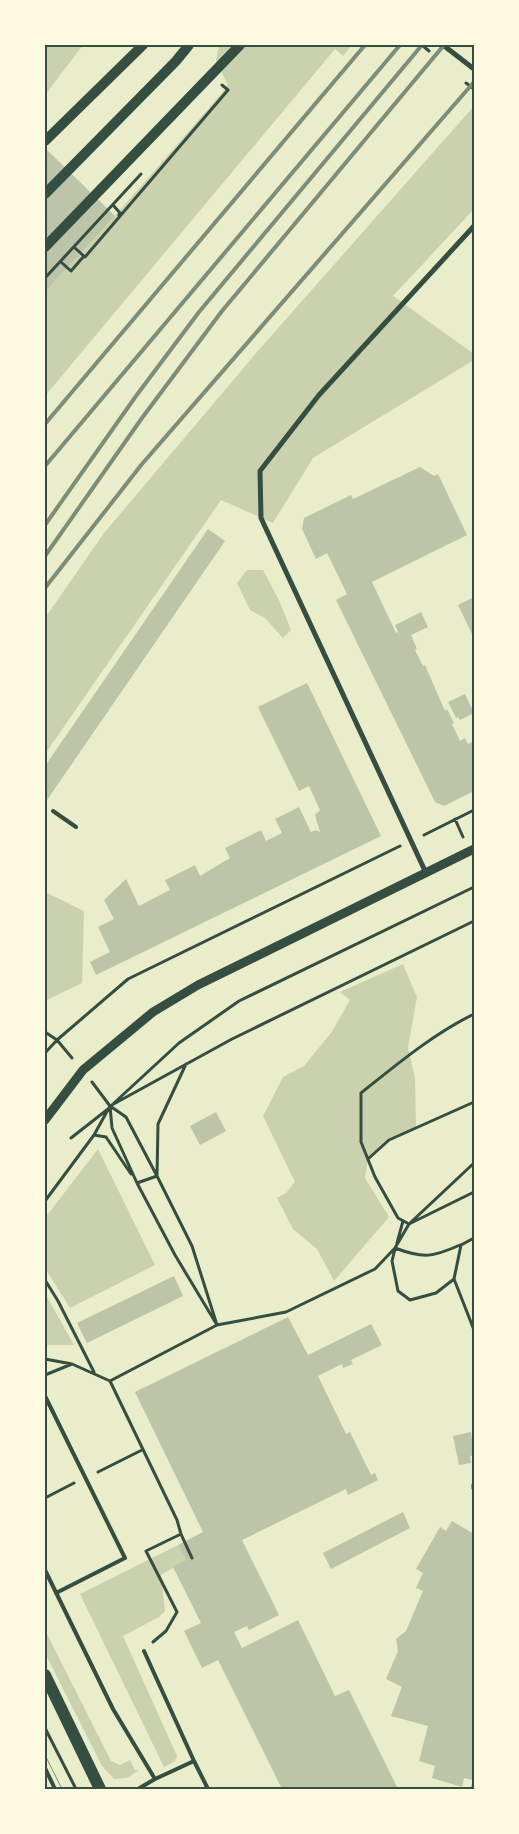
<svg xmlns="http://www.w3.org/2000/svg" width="519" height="1834" viewBox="0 0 519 1834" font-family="Poppins,sans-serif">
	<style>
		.green { fill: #cad2ad }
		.building { fill: #bcc5a7 }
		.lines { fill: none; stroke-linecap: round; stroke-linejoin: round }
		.path { stroke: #344e41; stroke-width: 3 }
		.service { stroke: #344e41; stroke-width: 4 }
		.minor { stroke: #344e41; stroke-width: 5 }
		.tertiary { stroke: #344e41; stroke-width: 9 }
		.secondary { stroke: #344e41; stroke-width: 10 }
		.primary { stroke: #344e41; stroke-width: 12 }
		.tram { stroke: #7c8e77; stroke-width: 1 }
		.rail { stroke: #7c8e77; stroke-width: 4 }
		.neatline { fill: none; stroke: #344e41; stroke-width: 2 }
	</style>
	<rect width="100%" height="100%" fill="#e9edc9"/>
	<!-- green -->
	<path class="green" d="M45,45H83L45,95Z
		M219,45H352L343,56L335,49L45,396V292L115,216L228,86L216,60Z
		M474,106V209L393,296L474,354V360L313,458L273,523L221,500L45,754V618L104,533L257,352Z
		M247,570H263L279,600L291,630L283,638L265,618L250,610L237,583Z
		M45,892L84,911L82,983L45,1001Z
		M403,964L417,997L408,1048L415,1078L416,1129L389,1140L368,1159L365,1178L389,1217L334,1281L317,1249L293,1229L277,1198L286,1193L295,1182L263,1116L283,1077L304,1066L331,1033L350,1000L340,992Z
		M98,1149L155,1265L70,1308L45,1268V1218Z
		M45,1293L74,1345H45Z
		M178,1545L186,1560L161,1575L165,1611L159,1617L123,1636L177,1756L175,1761L164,1767L80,1594Z
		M45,1630L111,1761L120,1765L130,1760L135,1770H139L127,1778L114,1779L102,1766L45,1653Z"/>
	<!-- building -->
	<path class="building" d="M45,148L115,216L45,292Z
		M420,467L434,476L438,474L467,535L372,582L396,633L398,632L402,640L395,625L421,612L428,627L411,635L417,649L415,650L423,666L425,665L445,711L447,709L454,723L452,724L460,741L465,738L468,744L474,741V791L444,806L435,802L336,600L347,594L327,553L316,559L302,529L304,518L351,495L353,499Z
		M208,529L225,541L45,803V766Z
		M474,597V638L458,605Z
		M307,683L381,836L96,975L90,962L110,952L98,927L114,919L104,900L126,879L139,906L170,890L165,880L195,865L200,876L230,858L225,848L261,830L266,841L282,833L275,819L299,807L311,832L316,830L320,832L315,815L320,810L309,786L299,791L258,707Z
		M465,694L474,713L460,720L458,717L456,718L448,702Z
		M216,1112L226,1131L200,1145L190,1126Z
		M174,1276L183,1296L87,1343L77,1323Z
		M288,1317L308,1355L371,1324L382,1345L351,1360L353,1364L343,1368L342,1364L318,1376L346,1434L350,1432L371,1475L375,1473L378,1480L348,1495L346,1489L242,1540L279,1615L249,1630L247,1626L234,1632L242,1648L298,1620L335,1696L349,1690L398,1789H282L218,1660L202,1668L184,1631L201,1623L173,1567L186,1560L178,1545L203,1532L135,1392Z
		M471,1432L474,1455L470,1456L471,1463L459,1465L453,1436Z
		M403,1512L410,1528L331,1569L323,1553Z
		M452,1521L474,1534V1789H470L473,1780L464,1778L462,1787L432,1778L435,1766L419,1761L428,1726L391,1716L402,1687L386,1679L398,1651L396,1639L406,1631L423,1591L416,1588L423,1573L416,1569L440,1527L446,1531Z"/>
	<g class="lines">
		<!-- path -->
		<path class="path" d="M422,45L429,51
			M466,83L474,89
			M113,205L120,213L119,215
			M75,248L85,257L228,90L222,85
			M61,262L71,271L84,256
			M45,278L141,174
			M455,819L463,837
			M424,835L474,810
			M474,1014C433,1034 396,1065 361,1093V1142L375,1177L398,1218L409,1224L474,1192
			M45,1032L57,1040L72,1058
			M45,1053L57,1040L128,979L400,846
			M114,1103L179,1043L239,1001L474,887
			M110,1106L112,1128L137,1183L175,1255L217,1325L286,1312L375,1269L395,1248L409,1224L474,1163
			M94,1135L106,1137L131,1174
			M71,1138L108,1109
			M368,1159L389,1140L474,1102
			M137,1183L157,1176L158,1124L186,1064
			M45,1201L94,1135L110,1106L232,1039L474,921
			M474,1238L461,1245L454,1279L474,1330
			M397,1243L403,1221
			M395,1248C424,1259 433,1257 460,1245
			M395,1249L392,1261L398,1291L410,1300L436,1293L454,1279
			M45,1280L58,1301L94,1372
			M45,1359L72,1364L110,1381L217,1325L192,1246L157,1176L126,1117L110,1106L92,1082
			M45,1375L72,1364
			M110,1381L177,1520L181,1534L146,1551L177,1612L166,1631L153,1642
			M98,1472L142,1450
			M45,1498L74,1483
			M181,1534L192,1558
			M45,1728L76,1789"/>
		<!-- service -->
		<path class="service" d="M53,811L76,827
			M45,1396L125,1558L56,1593
			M45,1570L113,1709L155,1779L138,1789
			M144,1651L194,1761
			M45,1768L55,1789
			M155,1779L194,1761L208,1789"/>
		<!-- minor -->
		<path class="minor" d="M443,45L474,69
			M426,873L261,518L260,471L319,395L474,226
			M474,1485V1488"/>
		<!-- tertiary -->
		<path class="tertiary" d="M45,1120L83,1070L153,1012L198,985L474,849"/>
		<!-- secondary -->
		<path class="secondary" d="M45,141L143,45
			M45,194L176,61L189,45
			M45,247L240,45"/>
		<!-- primary -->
		<path class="primary" d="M45,1675L100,1789"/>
		<!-- tram -->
		<path class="tram" d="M45,1755L62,1789
			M45,1787L46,1789"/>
		<!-- rail -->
		<path class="rail" d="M45,424L365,45
			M45,466L400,45
			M45,525L136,396L199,312L422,45
			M45,556L142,418L222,311L444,45
			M45,588L142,464L474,82"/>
	</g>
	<!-- border -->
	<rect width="519" height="1834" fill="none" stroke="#fefae0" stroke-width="92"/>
	<rect x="46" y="46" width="427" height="1742" class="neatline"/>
</svg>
